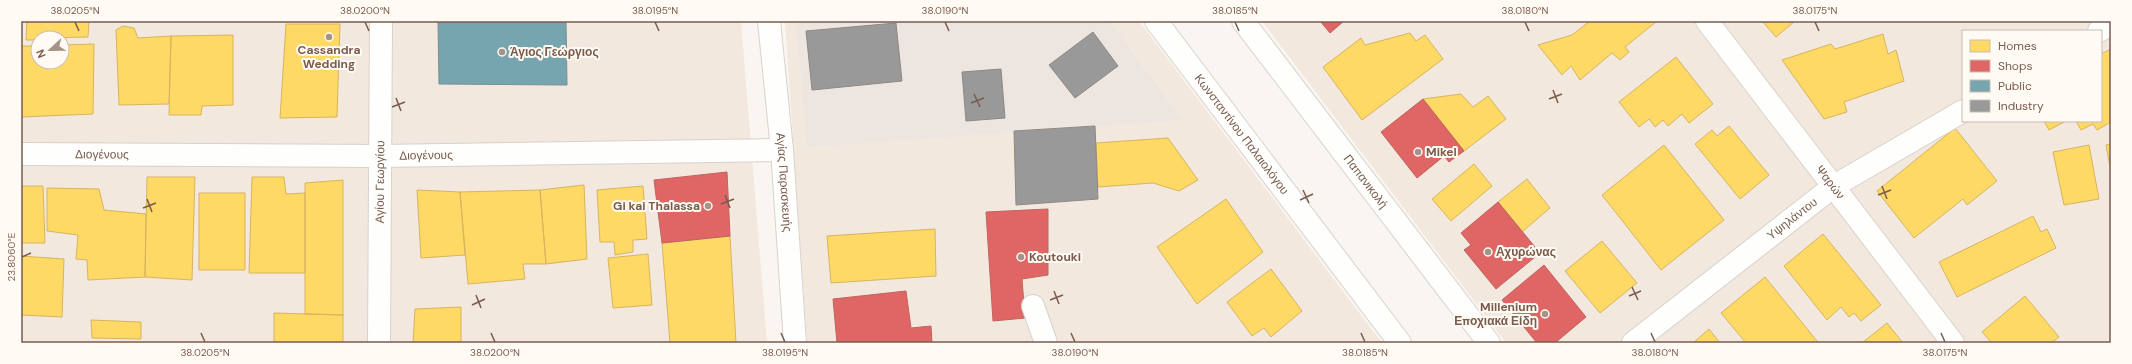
<svg xmlns="http://www.w3.org/2000/svg" width="2132" height="364" viewBox="0 0 2132 364" font-family="'DM Sans',sans-serif">
	<style>
		.residential { fill: #f2e8de; fill-rule: evenodd }
		.industrial { fill: #ede5e0 }
		.homes { fill: #ffd966; stroke: #d7b45e }
		.shops { fill: #e06666; stroke: #c1635e }
		.public { fill: #76a5af; stroke: #778f92 }
		.industry { fill: #999; stroke: #908782 }
		.lines { fill: none; stroke-linecap: round; stroke-linejoin: round }
		.street-casing { stroke: #d7d1cb; stroke-width: 24 }
		.secondary-casing { stroke: #d9d2cb; stroke-width: 24 }
		.street { stroke: #fefefd; stroke-width: 22 }
		.secondary { stroke: #fefefd; stroke-width: 22 }
		.ticks { fill: none; stroke: #7a5c4d; stroke-width: 1.5 }
		.poi-dot { fill: #a69286; stroke: #fffaf3; stroke-width: 1.5 }
		.labels { text-anchor: middle; stroke-width: 4; stroke-linejoin: round; paint-order: stroke }
		.poi-label { font-size: 12px; font-weight: bold; fill: #7a5c4d; stroke: #fffaf3; text-anchor: start }
		.street-label { font-size: 12px; fill: #7a5c4d; stroke: #fffaf3 }
		.neatline { fill: none; stroke: #7a5c4d; stroke-width: 1.5 }
		.ticks-label { font-size: 10px; text-anchor: middle; fill: #7a5c4d }
	</style>
	<rect width="100%" height="100%" fill="#f9f5f0"/>
	<!-- residential -->
	<path class="residential" d="M21,21H741L767,343H21ZM38,38H62V62H38Z
		M785,21H1139L1382,343H807Z
		M1262,21H2111V343H1506ZM1963,31H2101V121H1963Z"/>
	<!-- industrial -->
	<path class="industrial" d="M796,21H1109L1182,120L807,147Z"/>
	<!-- homes -->
	<path class="homes" d="M27,21H89L88,37L38,38V40H26Z
		M1590,21H1657L1625,47L1629,52L1620,60L1612,53L1580,80L1571,66L1562,75L1538,45L1572,35Z
		M1762,21H1795L1776,37Z
		M286,24H340L337,117L280,118Z
		M123,26L134,28L138,38L171,36L169,104L119,105L116,30Z
		M1410,33L1416,41L1425,35L1443,59L1362,120L1323,67L1361,38L1365,45Z
		M1883,34L1888,54L1896,50L1904,81L1844,102L1847,112L1824,119L1782,60L1831,44L1835,49Z
		M233,35V105L202,106L201,115H169L171,36Z
		M94,44L93,114L21,117V46H38V62H62V45Z
		M2111,49V122L2097,130L2093,124L2081,130L2076,121H2101V54Z
		M1676,57L1713,104L1689,123L1682,114L1668,126L1663,120L1655,127L1649,119L1639,127L1619,102Z
		M1461,94L1473,107L1488,96L1506,119L1464,151L1423,99Z
		M2044,121H2066L2049,130Z
		M1729,126L1769,175L1740,199L1695,144L1712,130L1717,136Z
		M1955,128L1997,181L1967,205L1963,199L1914,238L1877,191Z
		M1168,138L1198,180L1179,191L1153,183L1098,187L1096,143Z
		M2111,144V172L2106,145Z
		M1664,145L1724,220L1661,270L1602,195Z
		M2089,145L2099,199L2064,205L2053,152Z
		M1474,164L1492,186L1451,221L1432,199Z
		M147,177H195L192,280L145,277Z
		M252,177H284L286,194L305,193V273H249Z
		M1527,179L1550,208L1522,232L1498,202Z
		M343,180V315L305,314V183Z
		M584,185L587,259L546,264L540,190Z
		M21,186H43L45,243H21Z
		M643,186L647,239L633,240V252L615,255L614,242H600L597,190Z
		M47,188L99,189L104,210L146,214L145,277L88,280L87,260L76,259L78,235L47,231Z
		M417,190L460,192L465,255L421,258Z
		M540,190L546,264H523L525,279L468,284L460,192Z
		M199,193H245V270H199Z
		M1226,199L1263,252L1197,304L1157,247Z
		M2033,216L2041,232L2047,229L2056,248L1957,297L1939,262Z
		M935,229L936,276L831,283L827,236Z
		M1823,234L1881,305L1861,321L1854,313L1849,317L1841,307L1827,320L1784,266Z
		M730,236L736,343H670L662,243Z
		M1602,241L1637,283L1600,313L1565,271Z
		M648,254L652,305L613,308L608,258Z
		M21,256L64,259L62,317L21,315Z
		M1271,269L1302,311L1271,337L1264,328L1252,336L1227,302Z
		M1765,277L1817,341L1814,343H1746L1721,313Z
		M2025,296L2059,337L2051,343H1992L1982,332Z
		M461,307V343H413L415,309Z
		M274,313L343,315V343H274Z
		M91,320L141,322V339L92,338Z
		M1887,323L1903,343H1862Z
		M1709,329L1720,343H1693Z"/>
	<!-- shops -->
	<path class="shops" d="M1320,21H1344L1330,33Z
		M1423,99L1464,151L1449,162L1444,156L1417,178L1381,132Z
		M727,172L730,236L662,243L654,180Z
		M1498,202L1540,253L1496,289L1464,250L1471,245L1461,233Z
		M1048,209V275L1022,279L1025,318L993,321L986,212Z
		M1544,265L1586,317L1555,343H1537L1502,300Z
		M906,291L911,328L931,326L932,343H837L833,299Z"/>
	<!-- public -->
	<path class="public" d="M438,21H566L567,85L439,84Z"/>
	<!-- industry -->
	<path class="industry" d="M896,23L902,81L812,90L806,31Z
		M1093,32L1118,66L1075,98L1049,65Z
		M1001,69L1005,118L966,121L962,72Z
		M1095,126L1098,199L1016,205L1014,131Z"/>
	<g class="lines">
		<!-- street casing -->
		<g class="street-casing">
			<g id="street">
				<path d="M2099,31L2111,24"/>
				<path id="s1" d="M21,154L380,156L782,150"/>
				<path d="M1033,306L1046,343"/>
				<path id="s2" d="M1633,343L1834,186L1963,111"/>
			</g>
		</g>
		<!-- secondary casing -->
		<g class="secondary-casing">
			<g id="secondary">
				<path id="s3" d="M769,21L782,150L795,343"/>
				<path id="s4" d="M1156,21L1400,343"/>
				<path id="s5" d="M1243,21L1489,343"/>
				<path id="s6" d="M1707,21L1953,343"/>
				<path id="s7" d="M379,343L381,21"/>
			</g>
		</g>
		<!-- street -->
		<use href="#street" class="street"/>
		<!-- secondary -->
		<use href="#secondary" class="secondary"/>
	</g>
	<!-- ticks -->
	<path class="ticks" d="M75,22L79,31M365,22L369,31M655,22L659,31M945,22L949,31M1235,22L1239,31M1525,22L1529,31M1815,22L1819,31M1553,90L1558,103M974,94L980,107M396,98L401,111M1549,99L1562,94M971,103L984,98M392,107L405,102M1882,186L1887,199M1303,190L1309,203M725,195L730,208M1878,195L1891,190M147,199L152,212M1300,200L1313,194M721,204L734,199M143,208L156,203M22,257L31,253M1632,287L1638,300M1054,291L1059,304M476,295L481,308M1629,296L1641,291M1050,300L1063,295M472,305L485,299M201,333L205,342M491,333L495,342M781,333L785,342M1071,333L1075,342M1361,333L1365,342M1651,333L1655,342M1941,333L1945,342"/>
	<!-- markers -->
	<g class="poi-dot">
		<circle cx="329" cy="37" r="4"/>
		<circle cx="502" cy="52" r="4"/>
		<circle cx="1418" cy="152" r="4"/>
		<circle cx="708" cy="206" r="4"/>
		<circle cx="1488" cy="252" r="4"/>
		<circle cx="1021" cy="257" r="4"/>
		<circle cx="1545" cy="314" r="4"/>
	</g>
	<g class="labels">
		<!-- poi labels -->
		<g class="poi-label">
			<text x="329" y="54" text-anchor="middle">Cassandra<tspan x="329" dy="14">Wedding</tspan></text>
			<text x="510" y="56">Άγιος Γεώργιος</text>
			<text x="1426" y="156">Mikel</text>
			<text x="700" y="210" text-anchor="end">Gi kai Thalassa</text>
			<text x="1496" y="256">Αχυρώνας</text>
			<text x="1029" y="261">Koutouki</text>
			<text x="1537" y="311" text-anchor="end">Millenium<tspan x="1537" dy="14">Εποχιακά Είδη</tspan></text>
		</g>
		<!-- street labels -->
		<g class="street-label">
			<text dy="4" stroke="none"><textPath href="#s4" startOffset="142">Κωνσταντίνου Παλαιολόγου</textPath></text>
			<text dy="4" stroke="none"><textPath href="#s1" startOffset="81">Διογένους</textPath></text>
			<text dy="4" stroke="none"><textPath href="#s1" startOffset="405">Διογένους</textPath></text>
			<text dy="4" stroke="none"><textPath href="#s7" startOffset="161">Αγίου Γεωργίου</textPath></text>
			<text dy="4" stroke="none"><textPath href="#s3" startOffset="162">Αγίας Παρασκευής</textPath></text>
			<text dy="4" stroke="none"><textPath href="#s5" startOffset="202">Παπανικολή</textPath></text>
			<text dy="4" stroke="none"><textPath href="#s6" startOffset="203">Ψαρών</textPath></text>
			<text dy="4" stroke="none"><textPath href="#s2" startOffset="202">Υψηλάντου</textPath></text>
		</g>
	</g>
	<!-- border -->
	<rect width="2132" height="364" fill="none" stroke="#fffaf3" stroke-width="44"/>
	<!-- legend -->
	<rect x="1962" y="30" width="140" height="92" fill="#fffaf3" stroke="#cabbb1"/>
	<rect x="1970" y="40" width="20" height="12" fill="#ffd966" stroke="#cabbb1"/>
	<text x="1998" y="50" font-size="12" fill="#7a5c4d">Homes</text>
	<rect x="1970" y="60" width="20" height="12" fill="#e06666" stroke="#cabbb1"/>
	<text x="1998" y="70" font-size="12" fill="#7a5c4d">Shops</text>
	<rect x="1970" y="80" width="20" height="12" fill="#76a5af" stroke="#cabbb1"/>
	<text x="1998" y="90" font-size="12" fill="#7a5c4d">Public</text>
	<rect x="1970" y="100" width="20" height="12" fill="#999999" stroke="#cabbb1"/>
	<text x="1998" y="110" font-size="12" fill="#7a5c4d">Industry</text>
	<!-- north arrow -->
	<g transform="translate(50 50) rotate(248)"><circle r="19" fill="#fffaf3" stroke="#cabbb1"/>
	<path d="M0-3L7 15L0 10L-7 15Z" fill="#a69286"/>
	<text y="-6" font-size="11" font-weight="bold" text-anchor="middle" fill="#7a5c4d">N</text>
	</g>
	<rect x="22" y="22" width="2088" height="320" class="neatline"/>
	<g class="ticks-label">
		<text x="75" y="14">38.0205°N</text>
		<text x="365" y="14">38.0200°N</text>
		<text x="655" y="14">38.0195°N</text>
		<text x="945" y="14">38.0190°N</text>
		<text x="1235" y="14">38.0185°N</text>
		<text x="1525" y="14">38.0180°N</text>
		<text x="1815" y="14">38.0175°N</text>
		<text transform="translate(11 257) rotate(-90)" y="4">23.8060°E</text>
		<text x="205" y="356">38.0205°N</text>
		<text x="495" y="356">38.0200°N</text>
		<text x="785" y="356">38.0195°N</text>
		<text x="1075" y="356">38.0190°N</text>
		<text x="1365" y="356">38.0185°N</text>
		<text x="1655" y="356">38.0180°N</text>
		<text x="1945" y="356">38.0175°N</text>
	</g>
</svg>
